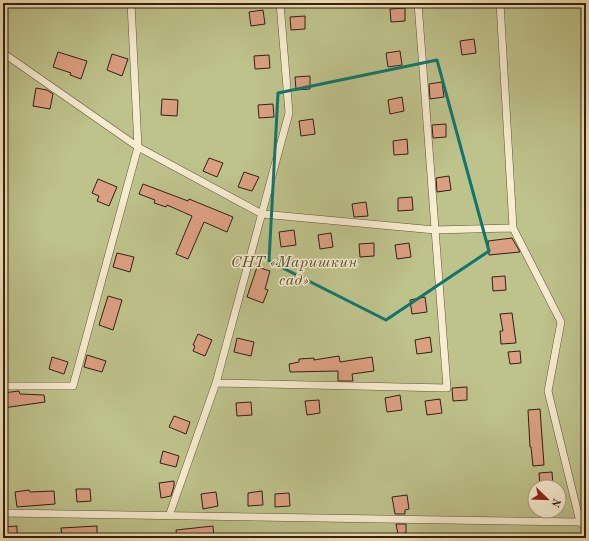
<svg xmlns="http://www.w3.org/2000/svg" width="589" height="541" viewBox="0 0 589 541" font-family="'Old Standard TT',serif">
	<style>
		.green { fill: #bec28b; stroke: #77724f; fill-rule: evenodd }
		.building { fill: #db9f81; stroke: #302113 }
		.lines { fill: none; stroke-linecap: round; stroke-linejoin: round }
		.lane-casing { stroke: #60513c; stroke-width: 8 }
		.lane { stroke: #f6ecd0; stroke-width: 7 }
		.marked { fill: none; stroke: #0f766e; stroke-width: 3; stroke-linejoin: round }
		.labels { text-anchor: middle; stroke-width: 3; stroke-linejoin: round; paint-order: stroke }
		.park-label { font-size: 16px; font-style: italic; fill: #5b5137; stroke: #f6ecd0 }
	</style>
	<rect width="100%" height="100%" fill="#f1e2b6"/>
	<filter id="stains"><feTurbulence type="fractalNoise" baseFrequency=".005" numOctaves="4"/><feColorMatrix values="0 0 0 0 .2 0 0 0 0 .09 0 0 0 0 .02 0 0 0 .5 -.17"/></filter>
	<radialGradient id="worn" r=".72"><stop offset=".6" stop-color="#630" stop-opacity="0"/><stop offset="1" stop-color="#630" stop-opacity=".3"/></radialGradient>
	<!-- green -->
	<path class="green" d="M3,3H586V538H3ZM535,487H559V511H535Z"/>
	<!-- building -->
	<path class="building" d="M405,8V21L391,22L390,9Z
		M263,10L265,24L251,26L249,12Z
		M305,16V29L291,30L290,17Z
		M474,39L476,53L462,55L460,41Z
		M400,51L402,65L388,67L386,53Z
		M58,52L87,61L81,79L70,75L71,73L53,67Z
		M112,54L128,59L122,76L107,70Z
		M269,55L270,68L255,69L254,56Z
		M310,76V89L296,90L295,77Z
		M442,82L444,97L430,99L429,84Z
		M36,88L47,90L53,94L50,109L33,106Z
		M402,97L404,111L390,114L388,100Z
		M162,99L178,100L177,116L161,115Z
		M273,104L274,117L259,118L258,105Z
		M313,119L315,134L301,136L299,121Z
		M446,124V137L433,138L432,125Z
		M407,139L408,154L394,155L393,141Z
		M209,158L223,163L217,177L203,171Z
		M244,172L259,177L252,191L238,187Z
		M449,176L451,190L437,192L436,178Z
		M98,179L117,187L109,206L97,201L99,196L92,193Z
		M143,184L188,201L189,199L233,217L227,232L204,222L188,259L176,254L192,216L167,205L166,207L154,203L155,200L139,194Z
		M412,197L413,210L398,211V198Z
		M366,202L368,216L354,217L352,204Z
		M294,230L296,245L281,247L279,232Z
		M331,233L333,247L320,249L318,235Z
		M512,238L520,252L489,255L488,241Z
		M374,243V256L360,257L359,244Z
		M409,243L411,257L397,259L395,245Z
		M117,253L134,257L130,272L113,267Z
		M257,267L270,271L265,289L268,290L263,303L247,297Z
		M505,276L506,290L493,291L492,277Z
		M108,296L122,300L113,330L99,325Z
		M425,297L427,312L412,314L410,300Z
		M512,313L516,343L501,344L500,331H503L500,314Z
		M198,334L212,340L205,356L193,351L195,346L193,345Z
		M430,337L432,352L417,354L415,340Z
		M237,338L254,342L251,356L234,352Z
		M520,351L521,363L510,364L508,352Z
		M87,355L106,361L102,372L84,367Z
		M339,356L340,362L372,357L374,371L352,374L353,381H338V371L290,372L289,364L299,362V359L314,358V360Z
		M52,357L68,362L64,374L49,369Z
		M467,387V400L453,401L452,388Z
		M19,391L20,394L44,395L45,402L3,408V393Z
		M400,395L402,410L387,412L385,398Z
		M440,399L442,413L427,415L425,401Z
		M319,400L320,413L307,415L305,401Z
		M251,402L252,415L237,416L236,403Z
		M540,409L544,465L533,466L531,447H530L528,410Z
		M174,416L190,422L186,434L169,427Z
		M163,451L179,456L176,467L160,463Z
		M552,472L553,486L540,487L539,473Z
		M174,481V486L171,496L161,498L159,483Z
		M76,489H90L91,501L77,502Z
		M29,490L30,492L54,491L55,504L17,507L15,492Z
		M262,491L263,505L248,506V493Z
		M216,492L218,506L203,509L201,494Z
		M289,493L290,506L275,507V494Z
		M407,495L409,509L405,510V514H395L392,497Z
		M396,524H406V533L398,534Z
		M17,526V538H3V527Z
		M97,526V538H62L61,528Z
		M213,526L214,538H177L176,530Z"/>
	<g class="lines">
		<!-- lane casing -->
		<g class="lane-casing">
			<path id="lane" d="M500,3L513,228L561,322L548,391L580,522L586,528
				M3,53L138,147L262,214L435,230L513,228
				M216,383L447,388L418,3
				M3,386H73L138,147L131,3
				M3,513L580,522
				M169,516L216,383L289,113L280,3"/>
		</g>
		<!-- lane -->
		<use href="#lane" class="lane"/>
	</g>
	<!-- marked area -->
	<path class="marked" d="M437,60L489,251L386,320L269,261L278,93Z"/>
	<g class="labels">
		<!-- park labels -->
		<g class="park-label">
			<text x="294" y="267">СНТ «Маришкин<tspan x="294" dy="18">сад»</tspan></text>
		</g>
	</g>
	<!-- margin -->
	<rect width="589" height="541" fill="none" stroke="#f1e2b6" stroke-width="16"/>
	<rect x="4" y="4" width="581" height="533" fill="none" stroke="#302113" stroke-width="2"/>
	<rect x="8" y="8" width="573" height="525" fill="none" stroke="#302113"/>
	<!-- north arrow -->
	<g transform="translate(547 499) rotate(113)"><circle r="19" fill="#f6ecd0" stroke="#a79b84"/>
	<path d="M0-3L7 15L0 10L-7 15Z" fill="#8f2418"/>
	<text y="-6" font-size="11" font-weight="bold" text-anchor="middle" fill="#302113">N</text>
	</g>
	<rect width="100%" height="100%" filter="url(#stains)"/>
	<rect width="100%" height="100%" fill="url(#worn)"/>
</svg>
